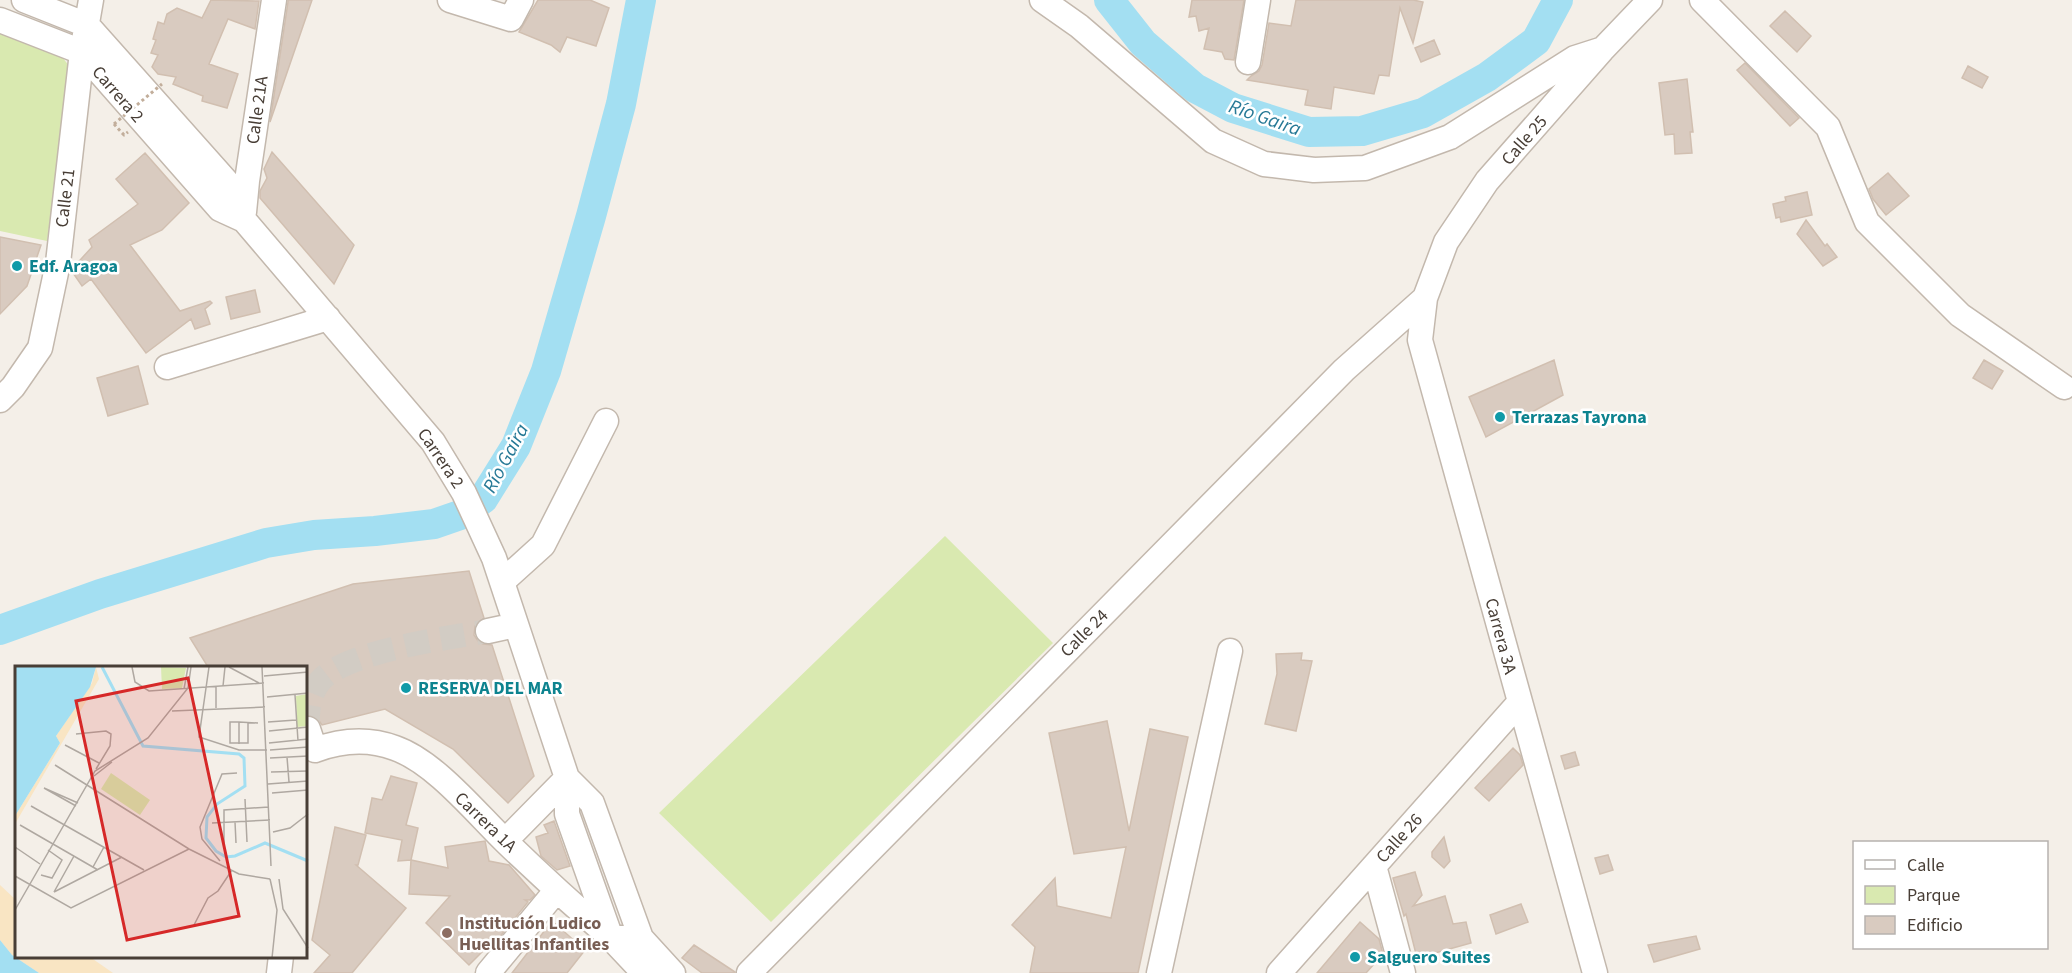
<svg xmlns="http://www.w3.org/2000/svg" width="2072" height="973" viewBox="0 0 2072 973" font-family="'Source Sans 3',sans-serif">
	<style>
		.green { fill: #d9e9b0 }
		.sand { fill: #f9e5c3 }
		.water { fill: #a3dff2 }
		.lines { fill: none; stroke-linecap: round; stroke-linejoin: round }
		.river { stroke: #a3dff2; stroke-width: 30 }
		.building { fill: #d9cbc0; stroke: #d1bfb0; stroke-width: 1.5 }
		.minor-tunnel { stroke: #d2ccc4; stroke-width: 24; stroke-dasharray: 24 12; stroke-linecap: butt }
		.minor-casing { stroke: #c3b8ad; stroke-width: 27 }
		.path { stroke: #c2ae9b; stroke-width: 3; stroke-dasharray: 3 3; stroke-linecap: butt }
		.minor { stroke: #fff; stroke-width: 24 }
		.path-bridge { stroke: #c2ae9b; stroke-width: 3; stroke-dasharray: 3 3; stroke-linecap: butt }
		.culture-dot { fill: #0f9aa8; stroke: #fff; stroke-width: 2 }
		.education-dot { fill: #8d6e63; stroke: #fff; stroke-width: 2 }
		.labels { text-anchor: middle; stroke-width: 5; stroke-linejoin: round; paint-order: stroke }
		.street-label { font-size: 18px; fill: #483e36; stroke: #fff }
		.culture-label { font-size: 18px; font-weight: bold; fill: #0d838f; stroke: #fff; text-anchor: start }
		.education-label { font-size: 18px; font-weight: bold; fill: #785e54; stroke: #fff; text-anchor: start }
		.water-label { font-size: 20px; font-style: italic; fill: #277996; stroke: #fff }
		.inset-river { fill: none; stroke: #a3dff2; stroke-width: 3 }
		.inset-road { fill: none; stroke: #afa8a1; stroke-width: 1.5 }
		.view { fill: #d62828; fill-opacity: 0.15; stroke: #d62828; stroke-width: 3 }
		.inset-edge { fill: none; stroke: #483e36; stroke-width: 3 }
	</style>
	<rect width="100%" height="100%" fill="#f4efe8"/>
	<!-- green -->
	<path class="green" d="M0,31L60,54L72,70L47,241L0,231Z
		M945,536L1053,643L771,922L659,813Z"/>
	<!-- sand -->
	<path class="sand" d="M0,885L16,900V956L90,957L113,973H39L12,955L0,940Z"/>
	<!-- water -->
	<path class="water" d="M0,940L12,955L39,973H0Z"/>
	<g class="lines">
		<!-- river -->
		<path class="river" d="M1109,0L1143,43L1195,88L1233,108L1309,132L1362,131L1423,113L1487,77L1536,41L1558,0
			M0,630L100,594L266,543L314,535L375,531L434,524L460,515L483,499L516,446L546,371L591,216L621,104L641,0"/>
	</g>
	<!-- building -->
	<path class="building" d="M211,0L259,1L255,29L228,19L209,64L238,74L227,108L202,101L203,96L173,84L176,77L158,74L152,67L158,55L151,53L156,40L153,39L158,22L164,24L167,14L177,8L202,18Z
		M288,0H312L270,122L288,2Z
		M538,0H590L609,8L596,46L567,37L560,52L551,45L519,32Z
		M1192,0H1244L1234,60L1225,59L1222,52L1204,49L1209,28L1199,31L1196,16L1189,17Z
		M1296,0H1413L1423,2L1413,43L1400,8L1389,76L1379,75L1374,94L1334,87L1331,109L1305,105L1308,90L1247,80L1251,76L1259,71L1262,65L1269,23L1291,26Z
		M1785,11L1811,36L1797,52L1770,26Z
		M1434,40L1440,54L1421,62L1415,48Z
		M1745,63L1799,118L1790,126L1737,70Z
		M1968,66L1988,77L1982,88L1962,78Z
		M1687,79L1693,132H1690L1692,153L1675,154L1674,134L1665,135L1659,83Z
		M272,152L354,245L334,284L260,198V191L267,178L264,169Z
		M145,153L189,203L162,230L130,245L180,311L210,301L212,303L205,309L210,324L195,329L191,319L146,353L91,279L82,286L71,270L92,247L89,240L138,204L116,179Z
		M1888,173L1909,196L1886,215L1873,199L1869,189Z
		M1807,192L1812,215L1781,222L1780,217L1776,218L1773,204L1786,201L1785,197Z
		M1806,220L1825,246L1827,244L1837,257L1823,266L1797,234Z
		M0,237L41,245L27,286L0,314Z
		M255,290L260,312L231,319L226,297Z
		M1554,360L1563,395L1486,437L1469,397Z
		M1984,360L2003,371L1992,389L1973,378Z
		M138,366L148,404L108,416L97,378Z
		M469,571L484,618L475,626L474,635L478,641L483,644L492,645L534,776L508,803L453,749L385,709L322,725L317,718L306,715V667H208L190,638L353,584Z
		M1302,653L1301,660L1312,661L1296,731L1265,724L1277,674L1276,654Z
		M1107,721L1129,831L1150,729L1188,737L1138,973H1030L1035,947L1012,925L1055,878L1057,906L1111,918L1126,847L1074,854L1049,733Z
		M1513,748L1520,755L1523,765L1489,801L1475,788Z
		M1575,752L1579,765L1565,769L1561,756Z
		M391,776L417,783L406,825L418,828L411,860L398,861L402,840L365,833L372,798L382,800Z
		M554,821L570,866L557,870L541,856L536,837L548,833L544,825Z
		M335,827L366,835L358,865H356L406,908L352,973H314L330,955L312,940Z
		M1444,837L1450,861L1444,868L1432,857V852Z
		M485,841L489,861L509,865L535,895L530,900H525L528,902L489,950L486,948L469,965L426,923L450,896L409,894L411,860L448,868L445,847Z
		M1608,855L1613,870L1600,874L1595,858Z
		M1415,872L1422,895L1413,906L1445,896L1453,924L1466,922L1471,943L1417,958L1406,914L1404,916L1393,878Z
		M1521,904L1528,922L1496,934L1490,915Z
		M552,921L585,950L567,973H512Z
		M1360,922L1379,939L1383,954L1366,973H1317Z
		M1696,936L1700,949L1654,962L1648,945Z
		M694,945L735,972V973H702L682,958Z"/>
	<g class="lines">
		<!-- minor-tunnel -->
		<path class="minor-tunnel" d="M308,729C307,712 309,694 320,681C346,651 448,638 488,631"/>
		<!-- minor casing -->
		<g class="minor-casing">
			<path id="minor" d="M24,0L87,25L234,190L244,220L433,442L464,493L494,558L567,778V814L611,938L644,973
				M450,0L511,19L521,0
				M1042,0L1079,26L1213,141L1264,164L1314,170L1365,168L1450,137L1575,58L1600,50
				M1702,0L1828,127L1867,222L1960,315L2064,387
				M0,20L82,52L220,209L244,220
				M1248,62L1258,0
				M244,212L247,181L274,0
				M167,367L328,318
				M0,400L13,387L40,348L58,263L82,52L91,0
				M502,582L543,545L606,421
				M488,631L516,625
				M308,729L315,750
				M315,750C342,740 368,738 395,748C435,762 476,813 506,842C540,875 575,907 611,938H641
				M567,778L592,803L641,938L673,973
				M505,841L567,778
				M1374,866L1403,973
				M279,973L281,956
				M488,973L556,891
				M749,973L1344,370L1425,298
				M1159,973L1230,651
				M1279,973L1519,703
				M1595,973L1420,340L1425,298L1446,242L1487,181L1602,50L1650,0"/>
		</g>
		<!-- path -->
		<path class="path" d="M114,124L124,135L128,132"/>
		<!-- minor -->
		<use href="#minor" class="minor"/>
		<!-- path-bridge -->
		<path class="path-bridge" d="M114,124L162,84"/>
	</g>
	<!-- markers -->
	<g class="culture-dot">
		<circle cx="17" cy="266" r="6"/>
		<circle cx="1500" cy="417" r="6"/>
		<circle cx="406" cy="688" r="6"/>
		<circle cx="1355" cy="957" r="6"/>
	</g>
	<circle class="education-dot" cx="447" cy="933" r="6"/>
	<g class="labels">
		<!-- street labels -->
		<g class="street-label">
			<text transform="translate(118 94) rotate(49)" y="6">Carrera 2</text>
			<text transform="translate(257 110) rotate(-82)" y="6">Calle 21A</text>
			<text transform="translate(1524 140) rotate(-49)" y="6">Calle 25</text>
			<text transform="translate(65 198) rotate(-83)" y="6">Calle 21</text>
			<text transform="translate(441 458) rotate(56)" y="6">Carrera 2</text>
			<text transform="translate(1084 633) rotate(-45)" y="6">Calle 24</text>
			<text transform="translate(1501 636) rotate(75)" y="6">Carrera 3A</text>
			<text transform="translate(486 822) rotate(44)" y="6">Carrera 1A</text>
			<text transform="translate(1399 838) rotate(-48)" y="6">Calle 26</text>
		</g>
		<!-- culture labels -->
		<g class="culture-label">
			<text x="29" y="272">Edf. Aragoa</text>
			<text x="1512" y="423">Terrazas Tayrona</text>
			<text x="418" y="694">RESERVA DEL MAR</text>
			<text x="1367" y="963">Salguero Suites</text>
		</g>
		<!-- education labels -->
		<g class="education-label">
			<text x="459" y="929">Institución Ludico<tspan x="459" dy="21">Huellitas Infantiles</tspan></text>
		</g>
		<!-- water labels -->
		<g class="water-label">
			<text transform="translate(1265 117) rotate(19)" y="7">Río Gaira</text>
			<text transform="translate(505 458) rotate(-62)" y="7">Río Gaira</text>
		</g>
	</g>
	<!-- overview -->
	<g transform="translate(15 666)">
		<rect width="292" height="292" fill="#f4efe8"/>
		<path d="M146,1L171,2L167,22L147,23ZM292,28V60L282,61L281,30ZM96,107L135,134L125,149L86,123Z" fill="#d9e9b0"/>
		<path d="M81,1L84,13L0,158V150L45,77L41,70L77,17Z" fill="#f9e5c3"/>
		<path d="M0,1H81L75,21L41,70L45,77L0,150Z" fill="#a3dff2"/>
		<path class="inset-river" d="M87,1L128,80L224,88L229,92L230,120L202,138L192,151L191,172L201,185L211,191L220,190L250,177L293,195"/>
		<path class="inset-road" d="M117,1L120,16L134,25L249,17M194,1L184,71L224,84H252M214,1L244,17M247,1L256,200M249,10L293,6M201,20V42M208,20L210,1M169,23L173,1M280,29L283,75M252,31L293,27M157,45L250,41M224,56V78M253,56L281,54M233,57V77H215V56H224L243,57M254,65L293,61M61,68L91,65L96,68L95,80L81,103M254,77L293,73M50,79L84,97M255,84L293,81M272,91L274,116M255,92L293,90M40,99L174,183L224,208L255,213M256,106L293,105M79,110L97,96M253,118L293,115M257,127L293,124M230,133L232,176M16,140L129,204M61,140L29,122L63,137M220,156L221,177M197,157L255,154M5,159L83,204M258,166L275,162L293,148M209,177V144L254,141M0,181L25,198M205,195L187,173L185,161L207,108L222,107M78,201L89,181M26,209L37,212L47,194L33,184M0,210L56,242L174,183M255,213L262,244L257,292M264,213L268,243L293,282M39,226L107,191M39,226L59,190M0,244L80,105L133,72L173,22L176,1M179,259L193,232L203,225L217,204"/>
		<path class="view" d="M173,12L224,250L112,274L61,35Z"/>
		<rect width="292" height="292" class="inset-edge"/>
	</g>
	<!-- legend -->
	<rect x="1853" y="841" width="195" height="108" fill="#ffffff" stroke="#b6b2af" stroke-width="1.5"/>
	<rect x="1865" y="860" width="30" height="9" fill="#ffffff" stroke="#b6b2af" stroke-width="1.5"/>
	<text x="1907" y="871" font-size="18" fill="#483e36">Calle</text>
	<rect x="1865" y="886" width="30" height="18" fill="#d9e9b0" stroke="#b6b2af" stroke-width="1.5"/>
	<text x="1907" y="901" font-size="18" fill="#483e36">Parque</text>
	<rect x="1865" y="916" width="30" height="18" fill="#d9cbc0" stroke="#b6b2af" stroke-width="1.5"/>
	<text x="1907" y="931" font-size="18" fill="#483e36">Edificio</text>
</svg>
